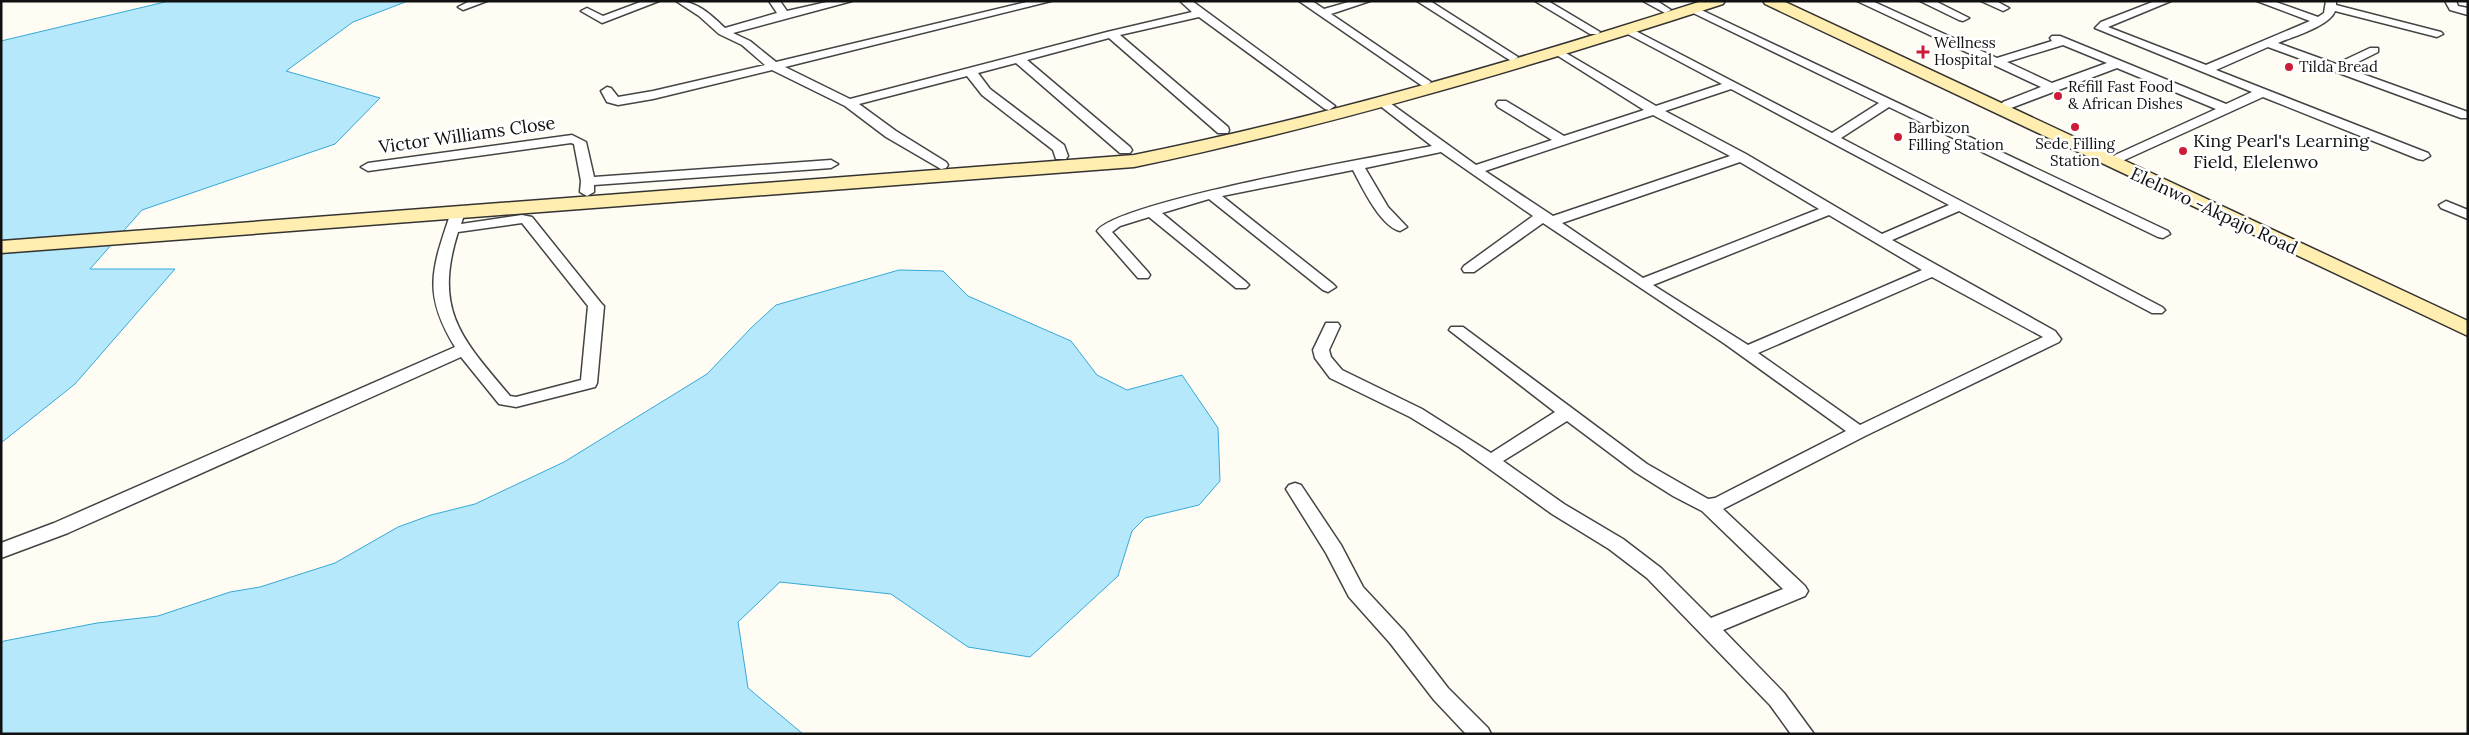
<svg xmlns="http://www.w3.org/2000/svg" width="2469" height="735" viewBox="0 0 2469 735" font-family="Lora,serif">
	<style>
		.water { fill: #b5e8fb; stroke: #36a8d8 }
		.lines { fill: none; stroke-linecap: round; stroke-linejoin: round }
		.minor-casing { stroke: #444; stroke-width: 3 }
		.secondary-casing { stroke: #333; stroke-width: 3 }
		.minor { fill: #fff; fill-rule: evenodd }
		.secondary { fill: #ffeeaf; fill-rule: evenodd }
		.poi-dot { fill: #cd1c37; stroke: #fff; stroke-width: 2 }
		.labels { text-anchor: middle; stroke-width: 5; stroke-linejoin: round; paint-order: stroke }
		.far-poi-label { font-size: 15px; fill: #111; stroke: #fff; text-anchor: start }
		.street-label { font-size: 18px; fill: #111; stroke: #fff }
		.poi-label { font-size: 18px; fill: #111; stroke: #fff; text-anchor: start }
	</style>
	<rect width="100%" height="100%" fill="#fffcf4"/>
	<!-- water -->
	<path class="water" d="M169,1H408L353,22L286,71L380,98L335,144L142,210L90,269H175L75,384L1,443V41Z
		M899,270L943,271L968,296L1071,341L1097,375L1127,390L1182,375L1218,428L1220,481L1199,505L1145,518L1132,531L1118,576L1030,657L968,647L891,594L780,582L738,622L748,688L803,734H1V643L4,641L97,623L158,616L230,592L260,587L335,563L398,527L431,515L475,504L564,462L707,374L752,327L776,305Z"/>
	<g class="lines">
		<!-- minor casing -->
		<g class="minor-casing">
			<path id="minor" d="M470,1H487L463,10L458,7Z
				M643,1H659L602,23L581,11L587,8L603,16Z
				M676,1C697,1 710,14 725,28L777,13L769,1H780L787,11L831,1H852L733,33L750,41L776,62L1031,1H1051L785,67L850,99L1107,32L1192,12L1180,1H1192L1335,106L1329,110L1325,109L1199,17L1120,35L1228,127L1229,130L1228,133H1218L1109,38L1027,60L1130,147L1132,150L1130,153H1120L1016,63L978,73L990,89L1064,145L1068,156L1066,159H1056L1053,150L982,95L967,76L859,104L896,131L946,162L948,165L946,168L941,169L886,137L845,106L772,70L653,99L618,105L607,102L601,91L607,87L611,88L618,97L653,91L765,65L742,45L719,34L699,16Z
				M1299,1H1312L1324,9L1352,1H1370L1331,14L1431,82L1425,86L1421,85Z
				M1417,1H1430L1518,57L1512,61L1508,59Z
				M1535,1H1548L1600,32L1598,34H1590Z
				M1643,1H1657L1671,10L1665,13Z
				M1857,1H1872L1997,58L2052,41L2050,38L2052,36H2060L2226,104L2252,92L2095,28L2101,22L2155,1H2171L2108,27L2206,65L2310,21L2257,1H2273L2318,17L2324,13L2326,1H2336V5L2441,32L2443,34L2437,37L2335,11C2330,26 2292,37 2278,43L2336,64L2370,48H2378V52L2346,68L2468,112V118H2461L2268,47L2216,70L2428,153L2430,156L2423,160L2418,159L2263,97L2120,162L2113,158L2115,155L2216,109L2117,68L2011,108H2003L2001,105L2003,102L2041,87ZM2063,45L2107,63L2052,83L2007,62Z
				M1920,1H1935L1969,18L1963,21L1959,20Z
				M1981,1H1996L2009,8L2003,11Z
				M2445,1H2456L2458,6L2468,8V15L2450,10Z
				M1693,6L2168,231L2170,234L2163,238L2158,237L1889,107L1841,138L2162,307L2165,310L2162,313H2152L1959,211L1892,240L2055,331L2061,339L2059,342L1865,436L1723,509L1805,586L1808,591L1805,596L1723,630L1784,693L1814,734H1791L1770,705L1647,578L1609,549L1552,514L1459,447L1410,417L1330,378L1315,358L1313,350L1326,323H1338L1340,326L1329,350L1331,357L1342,370L1422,409L1491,453L1555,412L1449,330L1451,327H1463L1647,464L1708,499L1715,498L1846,431L1725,344L1543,223L1474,272H1464L1462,269L1464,266L1533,216L1441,152L1365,168L1388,207L1407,227L1400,231C1380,226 1362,187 1353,170L1222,196L1333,284L1336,287L1328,292L1323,290L1209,199L1162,213L1246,282L1249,285L1246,288H1236L1149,217L1120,226L1112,232L1148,272L1150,275L1148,278H1138L1097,231C1118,201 1382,156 1432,146L1379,105L1377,102L1379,99L1383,98L1476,165L1552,140L1498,107L1496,104L1498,101H1506L1564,136L1644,110L1555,54V50L1559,49L1656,106L1722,84L1624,32V28L1628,27L1832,133L1879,103L1689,11L1687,9ZM1731,89L1949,205L1882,234L1746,154L1665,111ZM1653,115L1730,156L1553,216L1485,171ZM1740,162L1819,209L1643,278L1562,223ZM1829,215L1922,270L1748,345L1653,285ZM1932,277L2043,337L1860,425L1758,353ZM1567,421L1635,472L1673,496L1702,511L1783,589L1711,618L1661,568L1623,539L1564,504L1503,461Z
				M572,135L586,142L594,177L831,160L838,164L831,168L594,185V192L587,196L580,192L581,181L574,144L571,143L368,171L361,167L368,163Z
				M2446,201L2468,210V219L2441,208L2439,205Z
				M458,208L465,212L461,224L522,215L532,217L601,303L604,306L597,383L595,387L516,407L499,404L461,357L68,533L1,558V543L54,523L455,347C422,293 432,269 451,212ZM522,223L588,306L581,380L516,397L510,396C462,339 433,311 458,232Z
				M1295,483L1301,485L1341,545L1363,587L1404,631L1448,688L1488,728L1491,734H1466L1434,700L1390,643L1349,597L1326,553L1286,489L1289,485Z"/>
		</g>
		<!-- secondary casing -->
		<g class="secondary-casing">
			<path id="secondary" d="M1702,1H1725L1723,4C1529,67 1334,125 1134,167L1,253V241L1134,155C1327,116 1514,61 1702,1Z
				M1763,1H1783L2468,321V336L1765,4Z"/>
		</g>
		<!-- minor -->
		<use href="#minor" class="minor"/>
		<!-- secondary -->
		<use href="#secondary" class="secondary"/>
	</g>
	<!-- markers -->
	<g class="poi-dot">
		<path d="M1920.5 44.5h5v5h5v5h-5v5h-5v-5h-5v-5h5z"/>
		<circle cx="2289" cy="67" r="5"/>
		<circle cx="2058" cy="96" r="5"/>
		<circle cx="2075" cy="127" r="5"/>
		<circle cx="1898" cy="137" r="5"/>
		<circle cx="2183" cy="151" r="5"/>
	</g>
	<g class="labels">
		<!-- far-poi labels -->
		<g class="far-poi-label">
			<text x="1934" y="48">Wellness<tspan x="1934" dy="17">Hospital</tspan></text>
			<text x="2299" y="72">Tilda Bread</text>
			<text x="2068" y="92">Refill Fast Food<tspan x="2068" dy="17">&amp; African Dishes</tspan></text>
			<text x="1908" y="133">Barbizon<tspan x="1908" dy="17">Filling Station</tspan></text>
			<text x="2075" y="149" text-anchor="middle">Sede Filling<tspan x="2075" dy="17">Station</tspan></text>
		</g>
		<!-- street labels -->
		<g class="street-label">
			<text transform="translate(467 135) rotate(-8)" y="6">Victor Williams Close</text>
			<text transform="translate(2214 211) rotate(25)" y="6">Elelnwo -Akpajo Road</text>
		</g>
		<!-- poi labels -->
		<g class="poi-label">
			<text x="2193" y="147">King Pearl's Learning<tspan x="2193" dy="21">Field, Elelenwo</tspan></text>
		</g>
	</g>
	<!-- border -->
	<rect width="2469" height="735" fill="none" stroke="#111111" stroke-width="5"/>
</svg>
